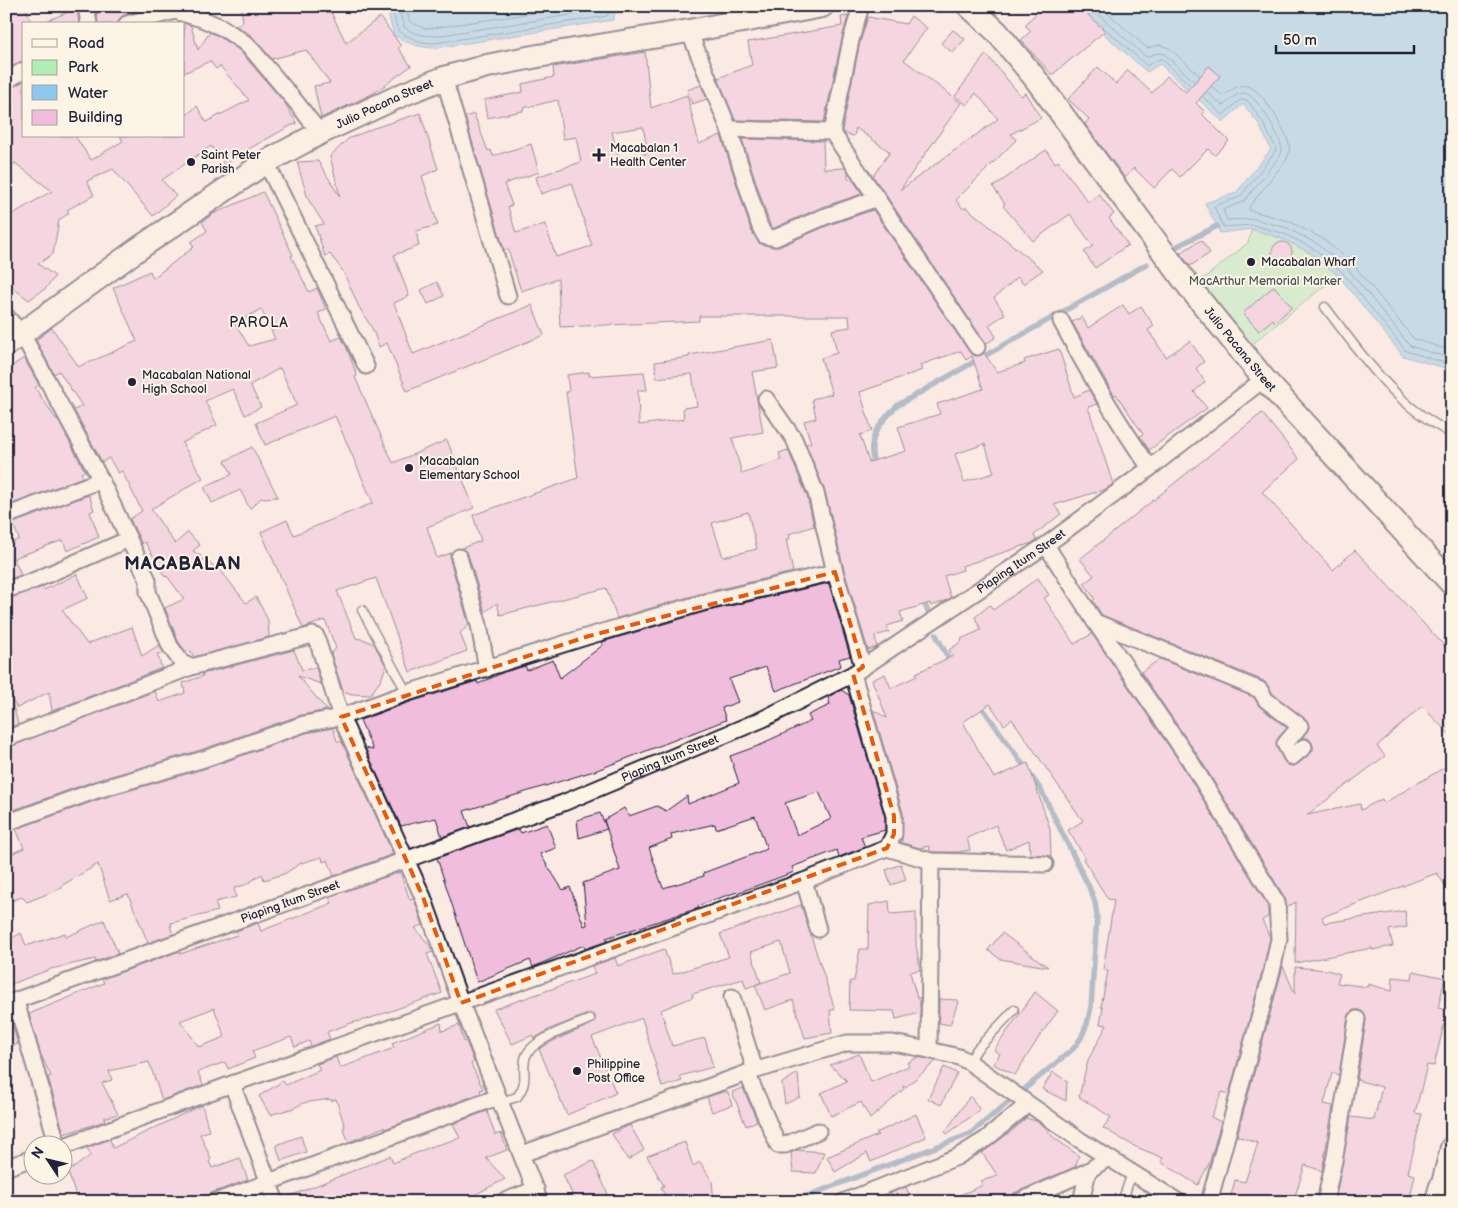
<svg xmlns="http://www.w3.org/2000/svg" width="1458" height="1208" viewBox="0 0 1458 1208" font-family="'Balsamiq Sans',sans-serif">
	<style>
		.green { fill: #b2eeb4; stroke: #6a8878 }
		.water { fill: #8bcaec; stroke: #6187a5 }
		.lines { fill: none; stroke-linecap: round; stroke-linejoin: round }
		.shore { stroke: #4c6582; stroke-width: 1 }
		.stream { stroke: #6187a5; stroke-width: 5.5 }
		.building { fill: #f0bddc; stroke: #22223b; fill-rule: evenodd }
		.lane-casing { stroke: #22223b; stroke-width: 11 }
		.street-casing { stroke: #22223b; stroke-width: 19 }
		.secondary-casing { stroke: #22223b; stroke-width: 26 }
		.primary-casing { stroke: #22223b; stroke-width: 29 }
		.lane { stroke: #fcf5e5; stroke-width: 8 }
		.street { stroke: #fcf5e5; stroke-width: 15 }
		.secondary { stroke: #fcf5e5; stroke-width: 22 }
		.primary { stroke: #fcf5e5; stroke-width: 25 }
		.marked { fill: none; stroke: #e8590c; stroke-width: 4; stroke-dasharray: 10 6; stroke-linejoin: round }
		.poi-dot { fill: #22223b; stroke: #fcf5e5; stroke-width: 2 }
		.labels { text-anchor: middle; stroke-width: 4; stroke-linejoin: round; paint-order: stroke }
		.street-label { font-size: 12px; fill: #22223b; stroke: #fcf5e5 }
		.poi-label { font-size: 12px; fill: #22223b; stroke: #fcf5e5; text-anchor: start }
		.park-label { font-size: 12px; fill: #465559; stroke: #fcf5e5 }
		.neighbourhood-label { font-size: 14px; letter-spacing: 1px; fill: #22223b; stroke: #fcf5e5 }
		.district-label { font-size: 18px; font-weight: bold; letter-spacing: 1px; fill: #22223b; stroke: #fcf5e5 }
	</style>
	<rect width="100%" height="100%" fill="#faeae3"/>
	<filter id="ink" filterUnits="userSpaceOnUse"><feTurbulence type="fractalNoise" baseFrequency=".02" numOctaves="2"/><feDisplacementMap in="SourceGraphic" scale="10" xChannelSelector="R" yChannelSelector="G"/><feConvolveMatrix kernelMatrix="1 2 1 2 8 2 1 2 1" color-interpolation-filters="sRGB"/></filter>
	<g filter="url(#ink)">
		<!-- green -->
		<path class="green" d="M1252,229L1283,239L1312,254L1338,275L1251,345L1198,283L1248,243Z"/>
		<!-- water -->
		<path class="water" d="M386,6H617L613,20L436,48C419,48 408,43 394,35Z
			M1072,6H1452V370L1403,356L1338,275L1312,254L1283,239L1252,229L1220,233L1205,203L1236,193L1271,149L1258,123L1243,104L1223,122L1160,64L1147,72Z"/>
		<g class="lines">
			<!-- shore -->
			<path class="shore" d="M391,6L398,31C411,39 421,43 435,43L607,16L612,6
				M398,6L404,27C414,34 423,36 435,36L603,10L605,6
				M405,6L410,22L426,29L580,6
				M1089,6L1146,57L1157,53L1164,54L1194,81
				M1100,6L1147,48L1160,45L1169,48L1199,75
				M1100,24L1146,65C1152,65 1155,58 1162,59L1190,85
				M1212,87L1223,96C1231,91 1236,84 1247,86C1262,89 1285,129 1289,144C1290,149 1289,154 1287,159L1249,207V210L1289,221L1323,239L1352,263L1414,339L1452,351
				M1207,92L1223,106C1229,102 1234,94 1242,93C1256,92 1278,133 1281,145C1283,149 1282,152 1280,156L1244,201L1223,210L1227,220L1255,219L1287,228L1317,244L1347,268L1410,346L1452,359
				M1203,97L1223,115L1240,100H1247L1262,121L1276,148L1275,152L1240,197L1214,206L1223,227L1253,225L1285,234L1314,249L1342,272L1406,351L1452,365"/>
			<!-- stream -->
			<path class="stream" d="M1172,249L1217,226
				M875,466C865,440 879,423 898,405L1147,264
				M923,599L928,612
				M936,635L952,665
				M791,1202L970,1134L1073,1049L1081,1038L1087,1024L1091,1007L1097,916L1095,902L1089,887L1041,790L979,703"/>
		</g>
		<!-- building -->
		<path class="building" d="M6,6H26L31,24H24V61L6,70Z
			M96,6H157L124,15L120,18L118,24H98Z
			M241,6H328L346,43L380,17L401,46L398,48L411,66L374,93L321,118L314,86L330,83L306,50L272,59L252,36L235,25L243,22Z
			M1043,6H1079L1105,31L1052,75L1021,40L1031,31L1025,25Z
			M77,8L79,24H40Z
			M848,16L842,38L824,122L735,120L718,78L752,65L748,42L842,26L841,17Z
			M911,16L927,28L904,60L961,103L900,190L998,119L976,93L967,105L955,96L986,54L1021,96L1025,93L1041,118L1011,134L1016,140L956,200L962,208H967L1043,270L1023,284L1018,277L994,298L1005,314L989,325L996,337L986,344L873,176L890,152L856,128L854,136L845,134L842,130L860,42L868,17L906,24Z
			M184,23L191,26L198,50L210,32L218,36L239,50L284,102L297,124L292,125L245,151L225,165L211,146L162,180L176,196L153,216L113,169L87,181L94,195L67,210L69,213L59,220L53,254L38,264L55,276L46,288L29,300L6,283V218L52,191L15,163L6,170V106L16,101L6,90L24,81V136H75L91,160L123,141L120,136H184V117L197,106L206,122L249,100L220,66L216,69L210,61L184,73Z
			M953,30L965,39L953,53L941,43Z
			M645,52L651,108L687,95L699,144L721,135L751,230L759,243L773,247H779L829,225L873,210L970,353L977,356L984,353L997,372L1025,363L1024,360L1059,349L1074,397L1089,390L1097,404L1088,407L1113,484L1106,489L1054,505L1061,514L1034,535L1036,540L1032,543L962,566L963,570L944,576L951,598L943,602L931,606L930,603L900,612L903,621L887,626L889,632L875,636L877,647L868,650L844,570L825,491L806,444L811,443L804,421L816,418L812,399L832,394L821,358L837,353L832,330L850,327L849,316H699V321L560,327L558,279L521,291L508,249L504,250L465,117L474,114L488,151L491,150L493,156L531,144L539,172L504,184L512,205L508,207L516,233L545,224L556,257L592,246L572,183L541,194L536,177L581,162L576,137L563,139L558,100L523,108V111L487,118L484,100L523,92L522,84L554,77L553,67ZM643,127L648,153L619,159L612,132ZM961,351L966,360L972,356L983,389L937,404L940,414L898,427L906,451L869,462L860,435L872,431L860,392L922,370L920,365ZM985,444L994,473L964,482L955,454Z
			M1209,66L1220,76L1196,103L1205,112L1202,114L1229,141L1215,155L1208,149L1180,177L1172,169L1154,188L1134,168L1125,178L1085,124L1089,119L1068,99L1098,67L1116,84L1128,70L1152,93L1167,76L1186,92Z
			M701,85L707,99L692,104L687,90Z
			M420,113L438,169L422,176L438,225L416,231L419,246L394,255L409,296L394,303L413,354L532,305L544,335L407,391L387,343L379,347L373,330L359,307L343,271L330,254L325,256L315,226L324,224L308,199L297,162L318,161L340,197L330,156L348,139L374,128Z
			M742,139L823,141L824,169L845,168L848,172V179L853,180L862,194L822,207L774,228H771Z
			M1046,150L1055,163L1058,161L1088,202L1099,194L1114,214L1109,218L1128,245L1095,268L1084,252L1093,246L1070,214L1033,241L1003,206L1005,204L993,187Z
			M263,192L293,255L291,256L309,292L317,288L326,309L318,313L331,341L341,337L346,346L357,376L355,377L393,463L447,440L474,508L427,527L437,558L451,553L450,560L469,625L460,633L467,651L410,672L376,578L337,591L356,638L365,640L374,644L386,666L381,680L370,695L352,694L343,691L331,654L336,648L325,620L303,628L261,532L287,520L294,535L373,503L335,416L265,445L256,423L297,405L280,368L250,385L261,407L245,415L233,389L205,401L217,425L182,443L203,478L151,509L175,544L188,532L200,545L193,551L201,556L193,564L204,559L222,572L246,603L256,597L268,620L269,637L194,657L191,651L186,652L178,641L165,608L184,599L167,576L165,577L145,542L142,544L140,540L130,519L142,511L122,471L118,473L109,458L102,462L74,410L82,406L59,371L54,374L36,340L52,328L79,367L87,362L88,363L137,341L113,288L150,271L153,278L194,247L191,242L207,231L202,222L213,214ZM261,309L275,339L249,346L235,324Z
			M1201,240L1210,253L1190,266L1180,253Z
			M1272 252a10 10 0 1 1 20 0a10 10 0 1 1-20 0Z
			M437,282L444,296L428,304L421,290Z
			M1274,286L1292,307L1275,322L1273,319L1259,331L1243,313Z
			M1123,305L1129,314L1141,306L1154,326L1148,330L1166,357L1190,341L1204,362L1196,368L1205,382L1194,392L1207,408L1149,450L1140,436L1143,434L1116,394L1114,395L1072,322L1082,317L1088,328Z
			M773,340L778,368L752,372L763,432L732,438L742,474L781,460L779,453L788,450L807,496L814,526L789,534L790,539H786L793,572L699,594L617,618L606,588L500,615L497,603L485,612L468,554L462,548L481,541L473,515L578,478L566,392H569L567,375L589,372V376L644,372L647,390H638L639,425L684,419L683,408L697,406L692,374L656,378L655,362L689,357V355ZM748,512L757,549L723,557L712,523Z
			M24,358L39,385L35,388L56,419H57L85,471L81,473L83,477L7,506L6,370Z
			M1262,413L1299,459L1262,492L1333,570L1355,550L1452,654V737L1422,706L1377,746L1385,756L1307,815L1360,804L1361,810L1382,799L1384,803L1452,763V897L1437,873L1322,917L1324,923L1405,911L1407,927L1389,930L1393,946L1372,950V948L1295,963L1296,902L1287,907L1285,898L1197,754L1141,672L1160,659L1254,697L1260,707L1287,728L1278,738L1276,744L1284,761L1288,765L1294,766L1298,764L1313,751V746L1311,741L1308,738H1302L1309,728L1308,722L1273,694L1264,681L1102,615L1093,601L1095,599L1084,583L1094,576L1080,559Z
			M252,447L278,497L261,498L250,509L240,490L212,503L204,487L232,474L225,461Z
			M89,495L94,510L90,512L99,537L67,551L63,540L14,558L21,575L6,580V540L9,544L19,539L13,523Z
			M77,574L88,598L62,610L87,644L132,627L142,656L159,645L164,653L157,654L162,668L52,711L49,692L17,708L11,698L18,724L6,729V697L10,696L6,690V599L43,587L44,590Z
			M1038,578L1049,595L1044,598L1074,644L1092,634L1181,764L1268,906V917L1262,920L1270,938L1263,969L1229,1094L1222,1092L1211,1117L1221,1122L1210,1161L1198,1185L1161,1162L1163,1158L1134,1146L1103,1128L1111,1117L1079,1097L1088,1060L1107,1025L1100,1024L1103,1008L1101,1007L1108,971L1103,970L1114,900L1108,899L1083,859L1085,858L1068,830L1083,821L1012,719L1004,725L990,704L963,722L994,778L1028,763L1050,829L1051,856L1030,854L1029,840L1006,850L996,825L967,838L970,850L959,852H932L930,851L929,846L920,848L902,843L903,813L873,710L887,718L872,680L885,674L891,688L917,676L916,673L953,656L949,650L962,641L961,639L981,630L975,617L990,605L993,610Z
			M829,583L850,656L839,659L841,666L776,691L766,667L729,679L738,702L722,708L726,720L597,770L464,811L470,827L442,837L436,818L401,826L365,748L373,750L360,720L410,702L477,681L478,684L504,672L525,666L527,670L553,660L560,678L603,645L602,642L704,612Z
			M294,650L302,670L316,668L321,684L298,676L327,710L301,715L201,750L94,781L8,812L6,807V748L155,691L159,702L185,693L183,683L203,676L202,674Z
			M841,690L849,695L885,817V830L861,837L865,847L839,857L837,850L792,867L794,872L737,893V892L713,900L698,906L699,908L606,938L608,941L585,949L584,945L533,967L530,960L477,982L437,858L519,829L521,833L547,824L556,848L540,854L563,890L570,887L584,926L587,925L583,883L620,870L604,820L624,808L629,816L657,806L666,811L687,796L688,804L739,783L730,756L766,743L765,742L811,721L808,715L830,705L828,697ZM819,792L831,819L797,835L785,803ZM755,816L767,849L703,873L704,876L663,888L649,848L672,839L671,834L715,824L716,829Z
			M333,728L337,741L342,742L393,854L334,876L328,860L323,862L322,857L301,863L284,874L264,880L262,874L245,885L234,888L236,897L215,902L218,911L171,923L172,926H170L173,934L148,943L128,894L110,900L98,864L61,886L62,888L27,902L22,897L6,903V856L24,848L16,829L100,799L207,768L306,733Z
			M600,813L607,829L579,838L577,820Z
			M901,864L906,880L891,885L886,870Z
			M400,872L410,900L414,899L423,925L415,928L431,947L433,952L427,954L442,993L368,1019L351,1023L327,1032L330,1039L311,1046L309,1041L295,1047L291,1037L252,1051L255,1058L228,1069L225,1062L198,1072L203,1085L162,1100L149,1062L109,1071L112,1080L102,1083L118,1114L104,1118L105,1121L64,1134L48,1077L51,1076L41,1055L29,1014L104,983L102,979L180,951V954L237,935L236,931L258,923L261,931L332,903L329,897ZM214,1008L225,1037L199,1047L180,1021Z
			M889,901L890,914L916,912V945L920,968V970L910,972L917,998H920V1013L896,1019L894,1011L849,1010L850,981H854L860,949H868L869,905Z
			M801,905L835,1010H830L832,1033L805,1038L793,1000L765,1010L755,985L746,988L743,979L692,994L693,997L661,1010L672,1046L705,1038L713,1067L680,1076L682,1081L662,1087L642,1018L592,1037L616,1093L567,1115L539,1049L555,1040L592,1024L595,1020V1016L591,1014H588L550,1029L534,1039L533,1035L512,1044L494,1009L595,974L592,966L615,958L618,966L664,949L673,974L729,957L720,934ZM781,942L790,973L755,985L761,982L751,952Z
			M104,920L118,953L96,962L95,959L51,969L6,986V942L21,933L26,946L65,933L66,937Z
			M1002,933L1048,967L1000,959L988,950Z
			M1283,966L1295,994V967L1327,970L1340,974L1337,983L1368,987V984L1392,991L1393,977L1412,979L1413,971L1445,978L1438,1008L1452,1011L1448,1025L1444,1024L1434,1066L1427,1065L1415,1113L1422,1114L1408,1173L1415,1175L1409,1202H1335L1351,1117L1374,1120L1382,1087L1357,1080L1366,1020L1363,1012L1358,1010H1353L1348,1017L1339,1075L1332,1073L1324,1104L1333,1106L1322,1171L1305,1165L1293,1202H1240L1230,1199L1235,1180L1245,1182L1258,1143L1237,1136Z
			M1035,992L1058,1011L1041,1034L1015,1075L993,1064L1000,1054L994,1050Z
			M939,999L958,1000L959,1004L957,1005L950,1025L939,1023Z
			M6,1013H9L18,1044L6,1048Z
			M441,1023L442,1031L459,1025L464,1042L466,1041L474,1062L471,1064L483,1089L480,1090L481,1093L385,1129L384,1127L349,1142L343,1128L345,1127L336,1099L331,1101L330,1099L303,1103L294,1108L270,1115L259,1096L283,1081L286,1085L320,1070L317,1064L336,1057L340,1068L394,1048L392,1043Z
			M859,1054L871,1082L909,1066L907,1063L918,1057L936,1061L906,1087L903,1086L904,1089L870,1119L861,1102L831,1116L821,1093L847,1081L830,1065Z
			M944,1067L957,1073L941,1105L928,1099Z
			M1053,1072L1067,1081L1066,1101L1042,1089Z
			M798,1073L800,1097L785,1104L782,1083Z
			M743,1088L757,1121L746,1126L732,1092Z
			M723,1092H728L732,1105L712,1112L707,1097Z
			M970,1096L980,1110L947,1134L945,1132Z
			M202,1105L209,1131L200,1134L211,1159L209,1161L212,1168L240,1158L248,1180L211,1193L208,1196L206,1202H78L68,1172L91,1155L87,1148L110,1139L113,1148Z
			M487,1111L495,1135L501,1133L507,1150L486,1158L505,1179L476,1194L450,1202H285V1198L390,1156L393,1163L430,1147L460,1138L453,1124Z
			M916,1114L926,1137L871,1162L867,1153L835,1172L827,1157L878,1135L876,1133Z
			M1026,1118L1036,1121L1044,1126L1053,1137L1079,1156L1075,1167L1014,1193L1010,1197L1009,1202H944L983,1185L981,1181L998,1176L982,1153L1013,1130Z
			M630,1125L644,1150L628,1160L612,1134Z
			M301,1136L306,1152L281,1161L276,1145Z
			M685,1142L693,1166L700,1162L712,1181L714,1202H668L661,1187L664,1186L647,1156Z
			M797,1150L824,1152L816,1173L793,1172L791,1153Z
			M593,1161L608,1194L592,1202H576L563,1175Z
			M906,1187L912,1202H895L891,1193Z"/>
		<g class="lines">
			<!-- lane casing -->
			<g class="lane-casing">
				<path id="lane" d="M1325,307C1350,339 1374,374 1404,401C1418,414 1436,425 1452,434
					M362,610L407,693
					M969,1062L977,1049L1014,1010
					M500,1102L517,1097C529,1080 522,1077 525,1059C529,1039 573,1027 590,1019
					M1122,1202L1132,1173"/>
			</g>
			<!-- street casing -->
			<g class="street-casing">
				<g id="street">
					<path d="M86,6L89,24"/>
					<path d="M127,24L175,11L202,19L223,28L245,43L253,51L296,102L320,133"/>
					<path d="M689,31L729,129L760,227L765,236L775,238L826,216L878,198"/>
					<path d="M444,78L508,296"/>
					<path d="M6,81L24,70"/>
					<path d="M729,129L832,132L977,347"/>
					<path d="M832,132L851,40L861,6"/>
					<path d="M266,162L366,366"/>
					<path d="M6,316L22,334L101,480L148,580V592L170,646L182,663L191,667L313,635L316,636L341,717L423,897L461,1003L540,1202"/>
					<path d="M1061,321C1088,372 1117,421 1150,468"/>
					<path d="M766,399L794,439L816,493L835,572L863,667"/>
					<path d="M6,516L101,480"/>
					<path d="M1046,545L1095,622L1189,759L1277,903L1279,939L1272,971L1209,1202"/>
					<path d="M459,557L479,625L487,669"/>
					<path d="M6,590L33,581L129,539"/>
					<path d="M1095,622L1260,690L1266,700L1300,726L1285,744L1292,757L1304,747"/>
					<path d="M6,739L191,667"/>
					<path d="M6,823L97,790L204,759L304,724L341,717L407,693L589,636L702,603L835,572"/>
					<path d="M887,848L931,861L1045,864"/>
					<path d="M804,881L818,929"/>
					<path d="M732,997L755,1070"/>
					<path d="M16,1002L58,1146"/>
					<path id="s1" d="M6,1004L563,803L763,719L853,674L1046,545L1150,468L1264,379"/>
					<path d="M929,1050L931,861"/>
					<path d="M747,1073L778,1145H785L818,1131"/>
					<path d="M232,1084L276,1202"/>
					<path d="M62,1147L232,1084L804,881L887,848L894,834V816L853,674"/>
					<path d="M522,1154L747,1073L847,1043H893L929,1050L959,1057L969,1062L1080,1140L1179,1202"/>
					<path d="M6,1168L32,1158"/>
					<path d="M215,1202L498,1097"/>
					<path d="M502,1202L536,1189"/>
					<path d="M843,1202L957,1157L986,1139L1028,1104"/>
					<path d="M1018,1202L1088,1171L1108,1158"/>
					<path d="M1081,1202L1088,1171"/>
					<path d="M1325,1202L1335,1156L1357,1019"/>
				</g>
			</g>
			<!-- secondary casing -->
			<g class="secondary-casing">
				<g id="secondary">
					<path id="s2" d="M969,6L997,32L1035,78L1190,288L1264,379L1452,584"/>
					<path id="s3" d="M6,345L138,249L266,162L320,133L404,94L444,78L487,66L538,56L689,31L822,6"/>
					<path d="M1442,1188L1452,1148"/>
				</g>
			</g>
			<!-- primary casing -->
			<g class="primary-casing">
				<path id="primary" d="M1438,1202L1442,1188L1452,1191"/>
			</g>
			<!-- lane -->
			<use href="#lane" class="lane"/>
			<!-- street -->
			<use href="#street" class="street"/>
			<!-- secondary -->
			<use href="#secondary" class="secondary"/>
			<!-- primary -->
			<use href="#primary" class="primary"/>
		</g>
	</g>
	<!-- marked area -->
	<path d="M0 0H1458V1208H0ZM835,572L863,667L853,674L894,816V834L887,848L461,1003L423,897L341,717L589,636Z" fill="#faeae3" fill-opacity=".55" fill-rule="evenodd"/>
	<path class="marked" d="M835,572L863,667L853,674L894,816V834L887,848L461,1003L423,897L341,717L589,636Z"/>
	<!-- markers -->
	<g class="poi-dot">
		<path d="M596.5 147.5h5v5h5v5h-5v5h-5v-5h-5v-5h5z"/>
		<circle cx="191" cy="162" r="5"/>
		<circle cx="1251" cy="262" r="5"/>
		<circle cx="132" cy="382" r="5"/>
		<circle cx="409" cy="468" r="5"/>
		<circle cx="577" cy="1071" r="5"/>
	</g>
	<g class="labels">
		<!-- street labels -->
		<g class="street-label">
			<text dy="4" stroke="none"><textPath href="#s3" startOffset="450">Julio Pacana Street</textPath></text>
			<text dy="4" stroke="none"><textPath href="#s2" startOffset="438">Julio Pacana Street</textPath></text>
			<text dy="4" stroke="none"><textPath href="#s1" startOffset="1112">Piaping Itum Street</textPath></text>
			<text dy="4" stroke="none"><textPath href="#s1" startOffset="708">Piaping Itum Street</textPath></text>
			<text dy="4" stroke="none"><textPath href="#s1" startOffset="302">Piaping Itum Street</textPath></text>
		</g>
		<!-- poi labels -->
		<g class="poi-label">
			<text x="610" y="152">Macabalan 1<tspan x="610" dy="14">Health Center</tspan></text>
			<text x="201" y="159">Saint Peter<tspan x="201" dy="14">Parish</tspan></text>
			<text x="1261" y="266">Macabalan Wharf</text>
			<text x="142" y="379">Macabalan National<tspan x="142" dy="14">High School</tspan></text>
			<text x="419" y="465">Macabalan<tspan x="419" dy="14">Elementary School</tspan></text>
			<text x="587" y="1068">Philippine<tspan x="587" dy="14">Post Office</tspan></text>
		</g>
		<!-- park labels -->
		<g class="park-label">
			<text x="1265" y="285">MacArthur Memorial Marker</text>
		</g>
		<!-- neighbourhood labels -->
		<g class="neighbourhood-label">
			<text x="259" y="327">PAROLA</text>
		</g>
		<!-- district labels -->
		<g class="district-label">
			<text x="183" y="570">MACABALAN</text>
		</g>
	</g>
	<!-- margin -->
	<rect width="1458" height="1208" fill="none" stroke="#fcf5e5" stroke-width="25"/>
	<rect x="12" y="12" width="1433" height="1183" fill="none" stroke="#22223b" stroke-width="2" filter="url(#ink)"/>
	<!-- legend -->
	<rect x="22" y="22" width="162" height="115" fill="#fcf5e5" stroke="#a5a1a1"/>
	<rect x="32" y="39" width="25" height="8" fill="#fcf5e5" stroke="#a5a1a1"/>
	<text x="68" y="48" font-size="15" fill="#22223b">Road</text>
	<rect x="32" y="60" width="25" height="15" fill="#b2eeb4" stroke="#a5a1a1"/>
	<text x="68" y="72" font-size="15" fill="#22223b">Park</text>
	<rect x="32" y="85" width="25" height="15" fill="#8bcaec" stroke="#a5a1a1"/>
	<text x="68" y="98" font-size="15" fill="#22223b">Water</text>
	<rect x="32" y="110" width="25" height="15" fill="#f0bddc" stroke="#a5a1a1"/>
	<text x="68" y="122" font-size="15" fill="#22223b">Building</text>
	<!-- north arrow -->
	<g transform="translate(48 1160) rotate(305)"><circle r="24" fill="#fcf5e5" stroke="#a5a1a1"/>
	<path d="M0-4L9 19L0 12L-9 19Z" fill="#22223b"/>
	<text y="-8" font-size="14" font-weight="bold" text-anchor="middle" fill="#22223b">N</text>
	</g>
	<!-- scale -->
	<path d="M1276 45v8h138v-8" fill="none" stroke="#22223b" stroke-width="2.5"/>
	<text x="1283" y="45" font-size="15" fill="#22223b" stroke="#fcf5e5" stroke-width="4" paint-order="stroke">50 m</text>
</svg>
